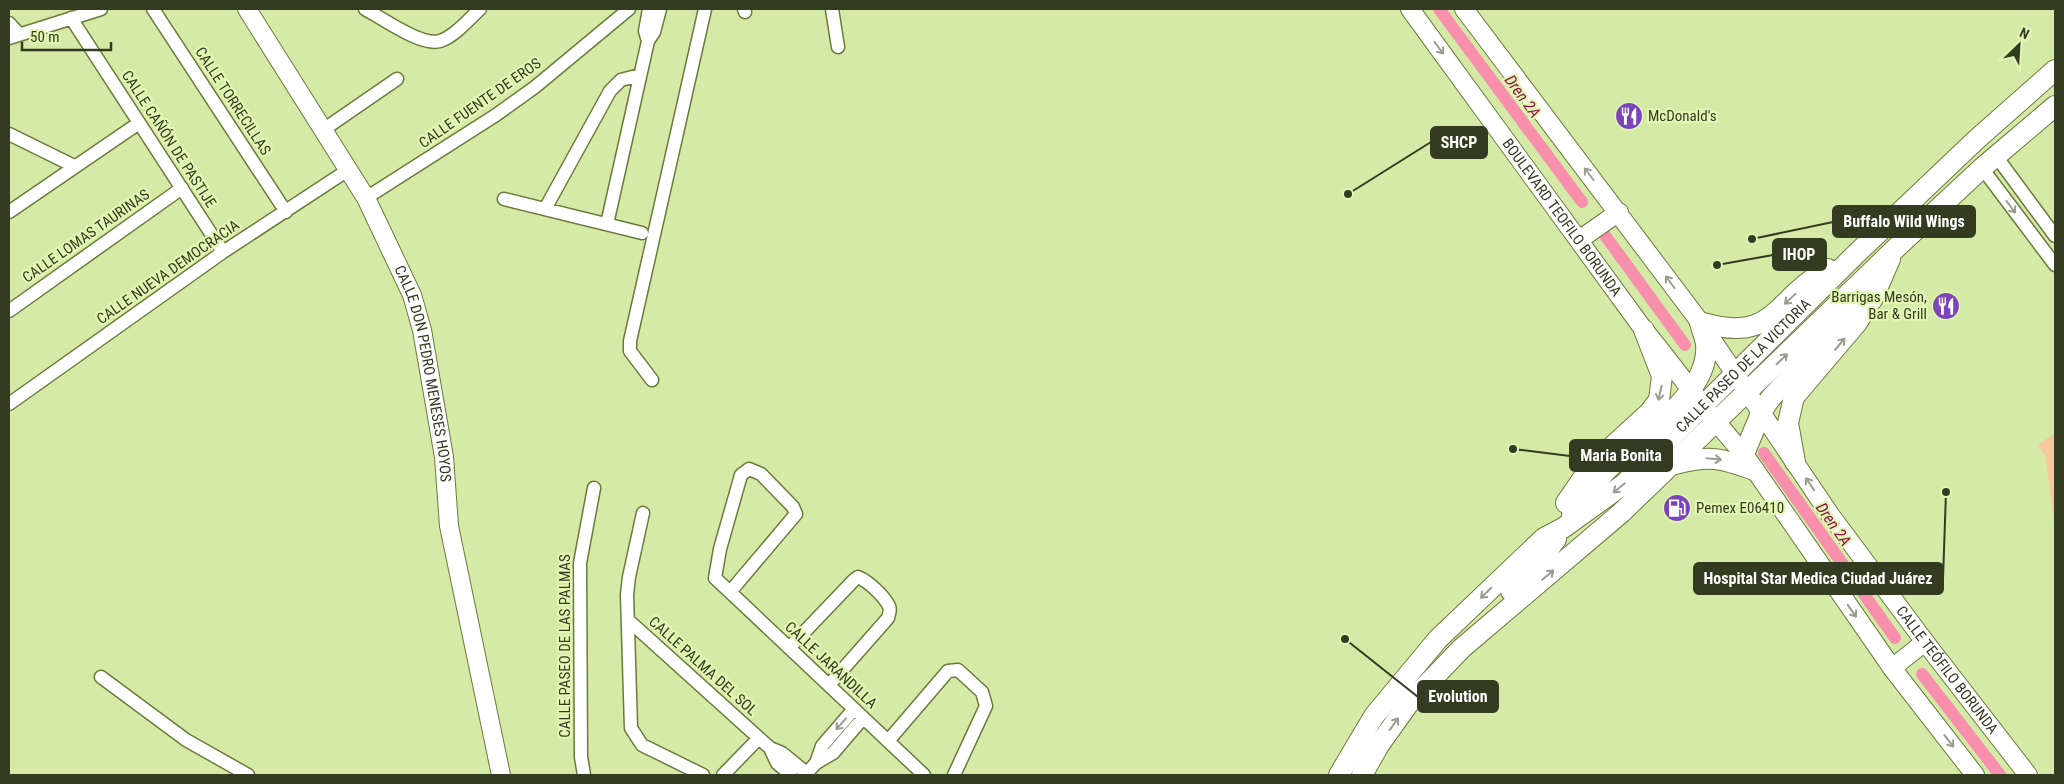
<svg xmlns="http://www.w3.org/2000/svg" width="2064" height="784" viewBox="0 0 2064 784" font-family="'Roboto Condensed',sans-serif">
	<style>
		.green { fill: #f6c8a2 }
		.lines { fill: none; stroke-linecap: round; stroke-linejoin: round }
		.canal { stroke: #f78fad; stroke-width: 12 }
		.street-casing { stroke: #6a7b3c; stroke-width: 15 }
		.secondary-casing { stroke: #6a7b3c; stroke-width: 20 }
		.primary-casing { stroke: #6a7b3c; stroke-width: 22 }
		.street { stroke: #fff; stroke-width: 12 }
		.secondary { stroke: #fff; stroke-width: 18 }
		.primary { stroke: #fff; stroke-width: 20 }
		.oneway { stroke: #999d90 }
		.labels { text-anchor: middle; stroke-width: 4.5; stroke-linejoin: round; paint-order: stroke }
		.street-label { font-size: 15px; fill: #333b20; stroke: #e2f7b3 }
		.poi-label { font-size: 15px; fill: #333b20; stroke: #e2f7b3; text-anchor: start }
		.water-label { font-size: 16px; font-style: italic; fill: #8d1147; stroke: #e2f7b3 }
		.leader { fill: none; stroke: #333b20; stroke-width: 2 }
		.callout-dot { fill: #333b20; stroke: #e2f7b3; stroke-width: 2 }
		.callout { fill: #333b20; stroke: #333b20; stroke-width: 2 }
		.callout-label { font-size: 16px; text-anchor: middle; font-weight: bold; fill: #fff }
	</style>
	<rect width="100%" height="100%" fill="#d5eaa6"/>
	<!-- green -->
	<path class="green" d="M2055,433V529L2045,455L2038,445Z"/>
	<g class="lines">
		<!-- canal -->
		<path class="canal" d="M1439,9L1582,202
			M1604,234L1685,345
			M1764,453L1895,638
			M1922,674L2000,775"/>
		<!-- street casing -->
		<g class="street-casing">
			<path id="street" d="M153,9L286,212
				M365,9C382,18 422,47 440,41C455,36 469,19 480,9
				M744,9L745,12
				M832,9L838,47
				M71,18L223,252
				M9,23L19,34
				M9,38L101,9
				M648,41L645,31L649,9
				M323,130L397,79
				M9,134L74,166
				M1996,156L2055,236
				M1982,168L2055,265
				M366,198L496,115L535,87L629,9
				M504,199L642,233
				M545,209L610,91L621,80L640,75
				M9,212L139,123
				M607,224L648,41L654,32L660,9
				M9,311L182,188
				M652,380L630,351V341L705,9
				M9,404L223,252L348,170
				M643,513L629,577L627,595L631,728L642,745L703,775
				M730,592L796,514L793,507L761,474L749,469L741,475L720,549L715,578L730,592L924,775
				M628,620L770,748L782,753L809,775
				M789,648L854,580L858,577C868,581 884,596 889,606C891,610 889,614 888,618L829,685
				M101,677L186,740L248,775
				M888,741L948,671L958,670L982,692L986,706L954,775
				M770,748L777,763L791,775
				M816,763L822,746L854,709
				M584,775L581,757L580,563L594,488
				M723,775L759,738
				M805,775L816,763L833,753L863,718"/>
		</g>
		<!-- secondary casing -->
		<g class="secondary-casing">
			<g id="secondary">
				<path id="s1" d="M247,9L366,198L412,295L422,330L444,457L449,526L501,775"/>
				<path id="s2" d="M1410,9L1644,330C1678,371 1708,415 1744,454L1892,668L1975,775"/>
				<path id="s3" d="M1464,9L1700,322L1831,516L1925,642L2028,775"/>
				<path d="M1579,240L1619,212"/>
				<path d="M1892,668L1925,642"/>
			</g>
		</g>
		<!-- primary casing -->
		<g class="primary-casing">
			<g id="primary">
				<path d="M1700,322C1776,345 1773,299 1828,269"/>
				<path d="M1744,454L1762,411L1770,399L1845,317L1855,298"/>
				<path d="M1795,462L1788,423L1794,397L1856,324L1873,298L1890,259"/>
				<path d="M1675,464C1710,455 1721,458 1754,470"/>
				<path d="M1566,503L1592,465L1649,413L1659,400L1662,376L1644,330"/>
				<path d="M1572,515C1584,498 1595,481 1610,467C1640,437 1711,393 1706,344C1705,336 1701,329 1700,322"/>
				<path d="M1511,591L1540,561L1556,539"/>
				<path id="s4" d="M1339,775L1374,716L1438,639L1544,538L1563,528L1624,484L1858,252L1977,139L2055,70"/>
				<path d="M1362,775L1379,745L1409,703L1462,648L1621,513L1895,249L1982,168L2055,106"/>
			</g>
		</g>
		<!-- street -->
		<use href="#street" class="street"/>
		<!-- secondary -->
		<use href="#secondary" class="secondary"/>
		<!-- primary -->
		<use href="#primary" class="primary"/>
	</g>
	<!-- one-way arrows -->
	<defs><path id="oneway-shaft" d="M-6 0H5M1.5-3L5.5 0L1.5 3" fill="none" stroke-width="1.6" stroke-linecap="round" stroke-linejoin="round" transform="scale(1.25)"/></defs>
	<g class="oneway">
		<use href="#oneway-shaft" transform="translate(1439 48) rotate(54)"/>
		<use href="#oneway-shaft" transform="translate(1589 174) rotate(-127)"/>
		<use href="#oneway-shaft" transform="translate(2011 207) rotate(53)"/>
		<use href="#oneway-shaft" transform="translate(1670 282) rotate(-127)"/>
		<use href="#oneway-shaft" transform="translate(1790 299) rotate(137)"/>
		<use href="#oneway-shaft" transform="translate(1840 344) rotate(-50)"/>
		<use href="#oneway-shaft" transform="translate(1782 359) rotate(-44)"/>
		<use href="#oneway-shaft" transform="translate(1660 393) rotate(103)"/>
		<use href="#oneway-shaft" transform="translate(1714 459) rotate(5)"/>
		<use href="#oneway-shaft" transform="translate(1810 484) rotate(-124)"/>
		<use href="#oneway-shaft" transform="translate(1619 488) rotate(141)"/>
		<use href="#oneway-shaft" transform="translate(1548 575) rotate(-40)"/>
		<use href="#oneway-shaft" transform="translate(1486 593) rotate(136)"/>
		<use href="#oneway-shaft" transform="translate(1852 611) rotate(55)"/>
		<use href="#oneway-shaft" transform="translate(841 724) rotate(132)"/>
		<use href="#oneway-shaft" transform="translate(1394 724) rotate(-54)"/>
		<use href="#oneway-shaft" transform="translate(1949 741) rotate(52)"/>
	</g>
	<!-- icons -->
	<defs>
		<g id="restaurant-disc" transform="scale(1.4375)"><circle r="9.5" fill="#7c44bb" stroke="#e2f7b3"/><path d="M-5-6h1v4h1v-4h1v4h1v-4h1v5L-1.5 .5V6h-2V.5L-5-1ZM5-6V6H3V1.5H1.5Q1.5-4 5-6Z" fill="#fff"/></g>
		<g id="fuel-disc" transform="scale(1.4375)"><circle r="9.5" fill="#7c44bb" stroke="#e2f7b3"/><path d="M-5.5-6h7V0h2V4h1.3V-2.5L3-4.5l.8-.8L6-3V5H2.5V1h-1V6h-7ZM-4.2-4.7v3.2H.2V-4.7Z" fill="#fff"/></g>
	</defs>
	<g fill-rule="evenodd">
		<use href="#restaurant-disc" x="1629" y="116"/>
		<use href="#restaurant-disc" x="1946" y="306"/>
		<use href="#fuel-disc" x="1677" y="508"/>
	</g>
	<g class="labels">
		<!-- street labels -->
		<g class="street-label">
			<text transform="translate(233 101) rotate(57)" y="5">CALLE TORRECILLAS</text>
			<text transform="translate(480 103) rotate(-35)" y="5">CALLE FUENTE DE EROS</text>
			<text transform="translate(169 139) rotate(57)" y="5">CALLE CAÑÓN DE PASTIJE</text>
			<text dy="5" stroke="none"><textPath href="#s2" startOffset="258">BOULEVARD TEOFILO BORUNDA</textPath></text>
			<text transform="translate(86 236) rotate(-35)" y="5">CALLE LOMAS TAURINAS</text>
			<text transform="translate(168 272) rotate(-35)" y="5">CALLE NUEVA DEMOCRACIA</text>
			<text dy="5" stroke="none"><textPath href="#s4" startOffset="580">CALLE PASEO DE LA VICTORIA</textPath></text>
			<text dy="5" stroke="none"><textPath href="#s1" startOffset="410">CALLE DON PEDRO MENESES HOYOS</textPath></text>
			<text transform="translate(565 646) rotate(-90)" y="5">CALLE PASEO DE LAS PALMAS</text>
			<text transform="translate(831 665) rotate(43)" y="5">CALLE JARANDILLA</text>
			<text transform="translate(703 666) rotate(42)" y="5">CALLE PALMA DEL SOL</text>
			<text dy="5" stroke="none"><textPath href="#s3" startOffset="819">CALLE TEÓFILO BORUNDA</textPath></text>
		</g>
		<!-- poi labels -->
		<g class="poi-label">
			<text x="1648" y="121">McDonald's</text>
			<text x="1927" y="302" text-anchor="end">Barrigas Mesón,<tspan x="1927" dy="17">Bar &amp; Grill</tspan></text>
			<text x="1696" y="513">Pemex E06410</text>
		</g>
		<!-- water labels -->
		<g class="water-label">
			<text transform="translate(1523 96) rotate(54)" y="6">Dren 2A</text>
			<text transform="translate(1834 524) rotate(55)" y="6">Dren 2A</text>
		</g>
	</g>
	<!-- callouts -->
	<path class="leader" d="M1348 194L1431 142M1752 239L1833 222M1717 265L1773 255M1513 449L1570 456M1946 492L1943 579M1345 639L1418 697"/>
	<g class="callout-dot">
		<circle cx="1348" cy="194" r="5"/>
		<circle cx="1752" cy="239" r="5"/>
		<circle cx="1717" cy="265" r="5"/>
		<circle cx="1513" cy="449" r="5"/>
		<circle cx="1946" cy="492" r="5"/>
		<circle cx="1345" cy="639" r="5"/>
	</g>
	<g class="callout">
		<rect x="1431" y="127" width="56" height="31" rx="5"/>
		<rect x="1833" y="206" width="142" height="31" rx="5"/>
		<rect x="1773" y="239" width="53" height="31" rx="5"/>
		<rect x="1570" y="440" width="102" height="31" rx="5"/>
		<rect x="1694" y="563" width="249" height="31" rx="5"/>
		<rect x="1418" y="681" width="80" height="31" rx="5"/>
	</g>
	<g class="callout-label">
		<text x="1459" y="148">SHCP</text>
		<text x="1904" y="227">Buffalo Wild Wings</text>
		<text x="1799" y="260">IHOP</text>
		<text x="1621" y="461">Maria Bonita</text>
		<text x="1818" y="584">Hospital Star Medica Ciudad Juárez</text>
		<text x="1458" y="702">Evolution</text>
	</g>
	<!-- border -->
	<rect width="2064" height="784" fill="none" stroke="#333b20" stroke-width="20"/>
	<!-- north arrow -->
	<g transform="translate(2019 45) rotate(25)" stroke="#e2f7b3" stroke-width="4" paint-order="stroke">
	<path d="M0-4L9 19L0 12L-9 19Z" fill="#333b20"/>
	<text y="-8" font-size="14" font-weight="bold" text-anchor="middle" fill="#333b20">N</text>
	</g>
	<!-- scale -->
	<path d="M22 42v8h89v-8" fill="none" stroke="#333b20" stroke-width="2.5"/>
	<text x="30" y="42" font-size="15" fill="#333b20" stroke="#e2f7b3" stroke-width="4" paint-order="stroke">50 m</text>
</svg>
